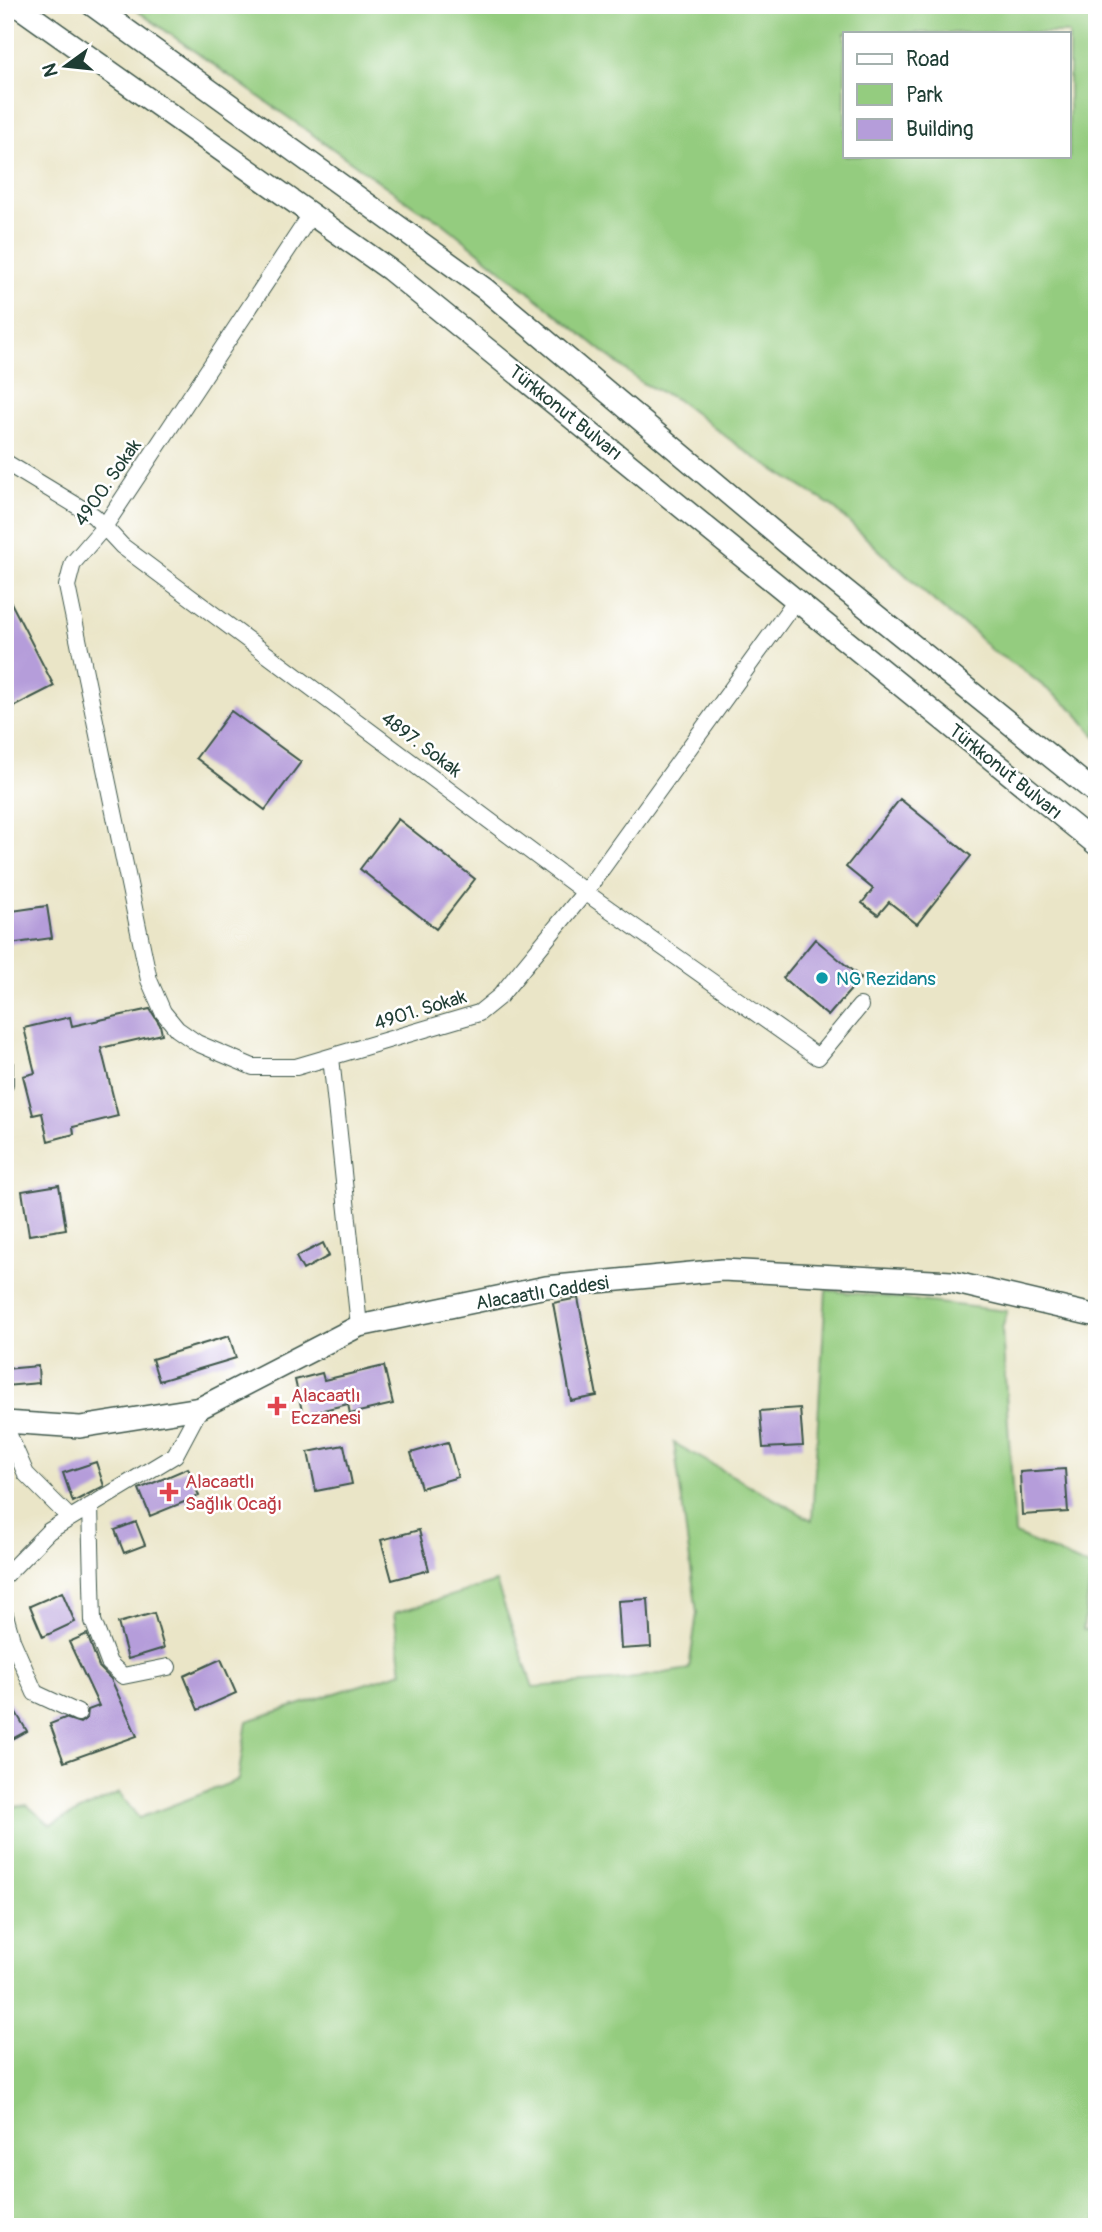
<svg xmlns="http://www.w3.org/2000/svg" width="1102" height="2232" viewBox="0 0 1102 2232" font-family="Pangolin,sans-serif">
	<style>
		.green { fill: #94cc7f; stroke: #5a845a; stroke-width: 2; fill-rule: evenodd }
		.building { fill: #b59dda }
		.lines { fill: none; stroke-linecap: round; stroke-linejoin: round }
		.minor-casing { stroke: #3d564a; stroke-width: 18 }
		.tertiary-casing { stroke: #3d564a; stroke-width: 24 }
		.minor { stroke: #fff; stroke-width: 16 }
		.tertiary { stroke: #fff; stroke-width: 21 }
		.culture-dot { fill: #0f9aa8; stroke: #fff; stroke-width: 2.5 }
		.health-dot { fill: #e0444e; stroke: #fff; stroke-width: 2.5 }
		.labels { text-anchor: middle; stroke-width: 5; stroke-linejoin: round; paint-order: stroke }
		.street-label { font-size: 19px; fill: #1f3d34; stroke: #fff }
		.culture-label { font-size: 19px; fill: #0d838f; stroke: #fff; text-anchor: start }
		.health-label { font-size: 19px; fill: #be3a42; stroke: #fff; text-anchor: start }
	</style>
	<rect width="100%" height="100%" fill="#fff"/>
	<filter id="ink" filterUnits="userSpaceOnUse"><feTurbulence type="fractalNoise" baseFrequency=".0143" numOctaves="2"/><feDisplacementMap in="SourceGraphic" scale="14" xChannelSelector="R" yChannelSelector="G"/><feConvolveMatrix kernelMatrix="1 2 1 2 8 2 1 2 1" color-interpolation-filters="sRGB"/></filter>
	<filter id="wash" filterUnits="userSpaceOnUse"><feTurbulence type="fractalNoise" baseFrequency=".00686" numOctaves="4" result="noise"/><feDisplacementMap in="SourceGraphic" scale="28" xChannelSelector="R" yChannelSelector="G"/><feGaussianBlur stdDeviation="1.57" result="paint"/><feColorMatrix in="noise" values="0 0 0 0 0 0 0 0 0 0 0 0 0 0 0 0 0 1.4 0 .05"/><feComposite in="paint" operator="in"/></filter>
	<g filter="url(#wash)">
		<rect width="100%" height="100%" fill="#eae5c7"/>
		<!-- green -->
		<path class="green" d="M129,5H1097V738L1075,711L1019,667L992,651L970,628L957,621L926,594L832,506L752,456L676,399L642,383L439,220L418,209ZM845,33H1069V156H845Z
			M826,1290L1007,1311L1002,1329L1015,1534L1092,1568L1083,1630L1097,1632V2227H5V1808L27,1805L50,1825L119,1793L139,1818L238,1780L247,1721L402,1672L394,1613L496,1582L533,1687L622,1680L689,1669L697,1613L674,1443L812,1520Z"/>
		<g id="blocks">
			<!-- building -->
			<path class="building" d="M5,591L54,686L5,711Z
				M231,711L301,762L265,810L196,758Z
				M900,799L971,856L917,924L889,902L878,915L862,903L873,889L846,867Z
				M398,819L475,879L436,929L360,869Z
				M47,906L52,938L9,944L5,912Z
				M815,939L861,978L828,1016L783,978Z
				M150,1009L160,1025L162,1034L101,1048L118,1116L73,1127L74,1134L48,1141L42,1113L33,1115L23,1076L35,1073L24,1028L70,1017L72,1026Z
				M59,1185L66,1229L29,1235L22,1191Z
				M323,1243L329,1256L303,1270L296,1257Z
				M578,1298L597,1396L571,1401L553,1303Z
				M229,1336L236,1358L159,1381L152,1359Z
				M38,1366L39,1383L5,1386V1369Z
				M384,1366L393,1404L350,1414L348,1404L303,1415L295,1380L322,1373L324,1380Z
				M800,1408L803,1446L763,1448L760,1411Z
				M448,1442L458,1477L421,1488L411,1453Z
				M344,1445L352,1484L316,1491L308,1452Z
				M96,1462L104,1486L73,1502L63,1473Z
				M188,1468L199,1496L150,1516L139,1489Z
				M1065,1469L1068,1512L1022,1515L1020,1472Z
				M136,1522L145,1545L124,1553L115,1530Z
				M419,1530L429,1570L392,1580L381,1540Z
				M62,1592L75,1622L43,1637L30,1606Z
				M648,1599L651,1647L621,1649L618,1601Z
				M154,1613L164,1648L128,1659L118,1623Z
				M87,1634L99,1667L111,1679L137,1736L64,1762L50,1724L65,1718L80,1723L87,1718L88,1710L99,1706L69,1642Z
				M221,1659L236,1693L198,1710L184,1676Z
				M5,1694L27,1731L5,1743Z"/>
		</g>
	</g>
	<g filter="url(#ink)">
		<use href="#blocks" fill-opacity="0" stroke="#3d564a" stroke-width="2"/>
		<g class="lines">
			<!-- minor casing -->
			<g class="minor-casing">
				<path id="minor" d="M312,213L104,527L73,563L67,586L149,980L163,1012L177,1029L197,1043L253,1067H296L479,1013L500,996L585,892L796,600
					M5,462L94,516L122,546L585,892L818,1057L860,1006
					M331,1057L359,1326
					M5,1060V1085
					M5,1426L26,1474L70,1518
					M90,1506L93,1621L109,1663L123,1676L168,1667
					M5,1576L49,1531L175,1455L200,1408
					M5,1615L12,1640L35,1693L78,1713"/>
			</g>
			<!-- tertiary casing -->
			<g class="tertiary-casing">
				<path id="tertiary" d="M16,5L390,270L1097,845
					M92,5L485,289L788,544L1097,794
					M5,1422L80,1427L200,1408L359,1326L546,1287L722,1270L952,1282L1097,1316"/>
			</g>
			<!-- minor -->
			<use href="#minor" class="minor"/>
			<!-- tertiary -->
			<use href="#tertiary" class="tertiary"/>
		</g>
	</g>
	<!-- markers -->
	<circle class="culture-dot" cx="822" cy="978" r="7"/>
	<g class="health-dot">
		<path d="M273.5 1395.5h7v7h7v7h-7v7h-7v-7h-7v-7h7z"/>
		<path d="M165.5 1481.5h7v7h7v7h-7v7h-7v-7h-7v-7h7z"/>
	</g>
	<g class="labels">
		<!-- street labels -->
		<g class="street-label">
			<text transform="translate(566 412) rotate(39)" y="7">Türkkonut Bulvarı</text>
			<text transform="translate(107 482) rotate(-55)" y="7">4900. Sokak</text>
			<text transform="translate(422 744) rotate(37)" y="7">4897. Sokak</text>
			<text transform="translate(1006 771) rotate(39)" y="7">Türkkonut Bulvarı</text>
			<text transform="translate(420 1009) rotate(-17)" y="7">4901. Sokak</text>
			<text transform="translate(542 1292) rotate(-9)" y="7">Alacaatlı Caddesi</text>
		</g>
		<!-- culture labels -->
		<g class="culture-label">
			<text x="836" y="985">NG Rezidans</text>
		</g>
		<!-- health labels -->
		<g class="health-label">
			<text x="291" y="1402">Alacaatlı<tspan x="291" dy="22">Eczanesi</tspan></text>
			<text x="185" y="1488">Alacaatlı<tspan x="185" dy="22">Sağlık Ocağı</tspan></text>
		</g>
	</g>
	<!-- margin -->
	<rect width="1102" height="2232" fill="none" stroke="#fff" stroke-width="28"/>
	<!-- legend -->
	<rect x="843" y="32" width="228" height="126" fill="#ffffff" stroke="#a5b1ae" stroke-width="2"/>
	<rect x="857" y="54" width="35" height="10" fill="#ffffff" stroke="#a5b1ae" stroke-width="2"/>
	<text x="906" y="66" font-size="21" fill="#1f3d34">Road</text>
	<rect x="857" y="84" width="35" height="21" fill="#94cc7f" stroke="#a5b1ae" stroke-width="2"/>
	<text x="906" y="102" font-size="21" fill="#1f3d34">Park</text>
	<rect x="857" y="119" width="35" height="21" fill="#b59dda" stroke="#a5b1ae" stroke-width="2"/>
	<text x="906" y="136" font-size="21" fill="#1f3d34">Building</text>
	<!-- north arrow -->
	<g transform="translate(66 66) rotate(255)" stroke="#ffffff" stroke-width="5" paint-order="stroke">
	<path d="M0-5L12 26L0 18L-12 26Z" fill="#1f3d34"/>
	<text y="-10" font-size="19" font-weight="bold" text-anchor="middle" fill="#1f3d34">N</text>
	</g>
</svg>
